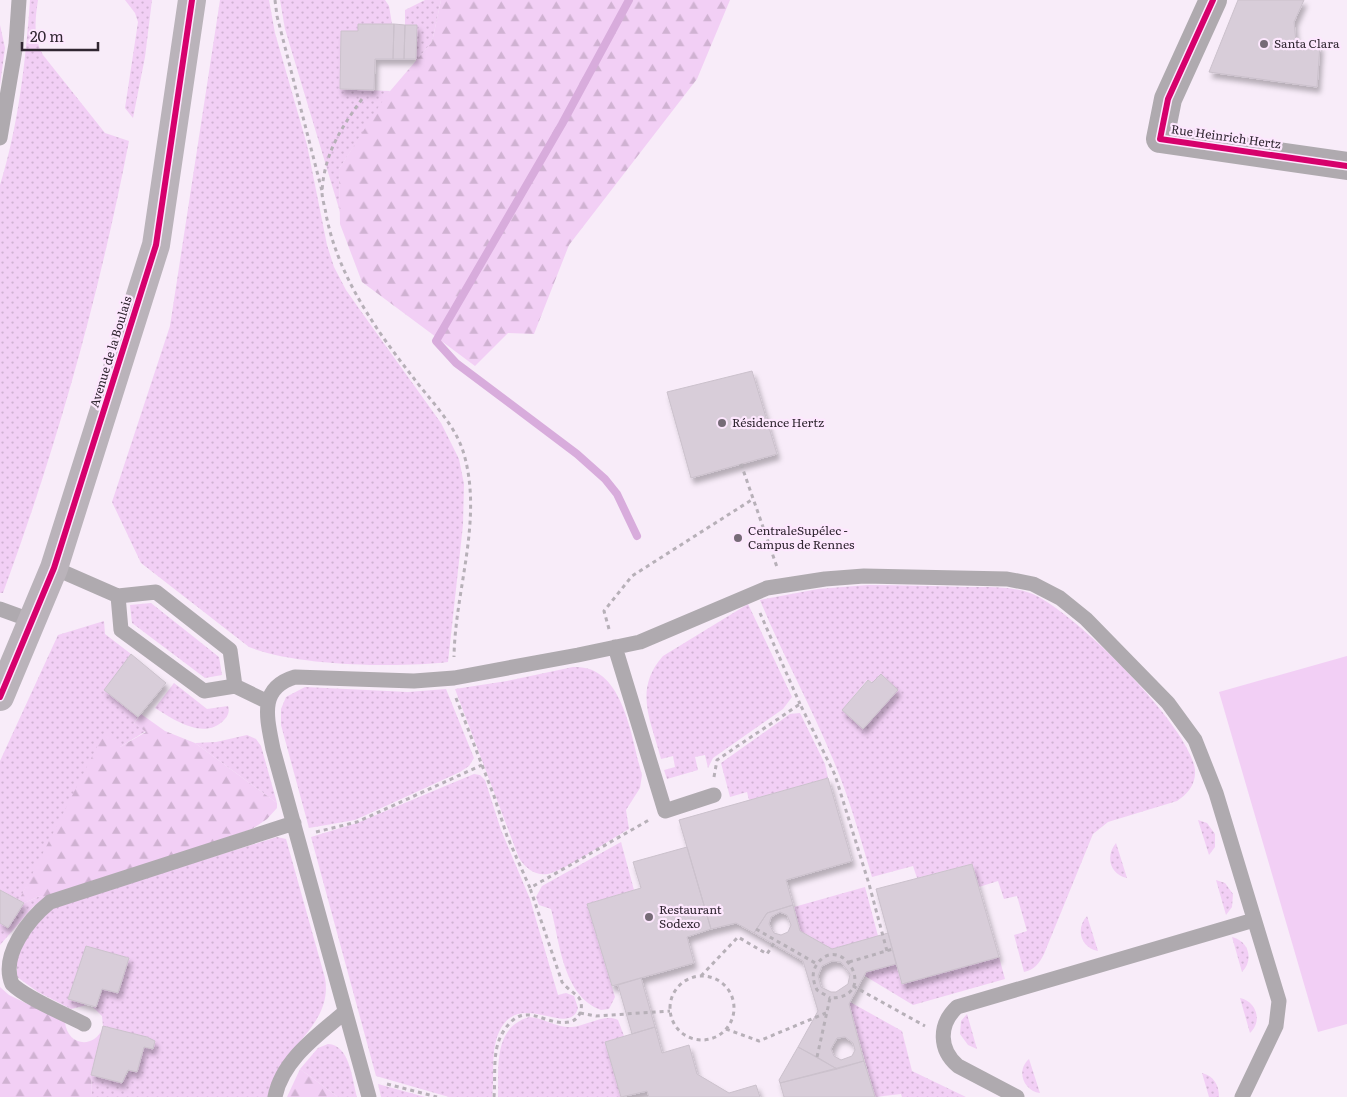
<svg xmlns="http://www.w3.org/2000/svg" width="1347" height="1097" viewBox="0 0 1347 1097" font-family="Literata,serif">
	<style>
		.grass { fill: url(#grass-dots); fill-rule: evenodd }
		.forest { fill: url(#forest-firs) }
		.pitch { fill: #f2cff5 }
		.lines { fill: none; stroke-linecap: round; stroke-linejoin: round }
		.stream { stroke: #d8acdc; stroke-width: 8 }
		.building { fill: #d8cdd9; stroke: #cbc1cc; fill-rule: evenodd; filter: url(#shadow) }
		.path { stroke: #b7b0b8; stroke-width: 3; stroke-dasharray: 4 4; stroke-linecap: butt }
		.lane { stroke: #afaaaf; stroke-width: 15 }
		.street { stroke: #afaaaf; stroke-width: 28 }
		.secondary { stroke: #bab3ba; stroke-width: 28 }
		.cycleway-casing { stroke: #fde7fe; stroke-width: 9 }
		.cycleway { stroke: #d6006c; stroke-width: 6 }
		.poi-dot { fill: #766b77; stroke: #fde7fe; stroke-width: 2 }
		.labels { text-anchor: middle; stroke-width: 4.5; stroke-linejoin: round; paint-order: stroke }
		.poi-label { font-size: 12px; fill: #302631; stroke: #fde7fe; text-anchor: start }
		.street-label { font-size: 12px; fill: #302631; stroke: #fde7fe }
	</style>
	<defs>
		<pattern id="grass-dots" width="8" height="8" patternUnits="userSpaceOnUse" patternTransform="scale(1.25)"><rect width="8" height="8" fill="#f2cff5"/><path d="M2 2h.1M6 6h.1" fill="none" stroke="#d0b2d2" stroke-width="1.8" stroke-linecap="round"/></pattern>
		<pattern id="forest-firs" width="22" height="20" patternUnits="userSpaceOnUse" patternTransform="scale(1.25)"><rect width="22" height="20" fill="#f2cff5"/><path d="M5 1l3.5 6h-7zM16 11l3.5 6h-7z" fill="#d0b2d2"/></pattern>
		<filter id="shadow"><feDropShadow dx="3" dy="5.5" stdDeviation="2.5" flood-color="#0004"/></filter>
	</defs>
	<rect width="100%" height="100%" fill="#f8ecf9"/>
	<!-- grass -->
	<path class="grass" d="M30,0H38C35,20 33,37 43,55L105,133L129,141C99,296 57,446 3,593H0V185C18,128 26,59 30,0Z
		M125,0H152L145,57L133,118L125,108L138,22L135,13Z
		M220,0H269L275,33L307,145L327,245L334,267L346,290L365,317L441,423L459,459L464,484L463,525L448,662C398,668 296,666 249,647L141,563L112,502L170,326Z
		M280,0H385L389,6L392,24H358V31L341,32L340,89L390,91L339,169L340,212L285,29Z
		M425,0H441L432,42L416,61V25H405V10Z
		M0,25L5,48L0,85Z
		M868,585C901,585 933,586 966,587C987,587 1010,586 1030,593C1070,607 1191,727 1195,770C1196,784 1188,794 1177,801L1108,822L1093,834L1044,954C1039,964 1034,970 1024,972L1014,935L1027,931L1017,896L1004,899L998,881L979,887L972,864L917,878L913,866L872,877C860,837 849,796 832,757C810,704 782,654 760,600L818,589ZM867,680L898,690L863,729L842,710Z
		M151,603L219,657L222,675L205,678L132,623L130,605Z
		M748,604L792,697L783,709L713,758L708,768L705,755L695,757L698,770L667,779L664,770L675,767L673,756L661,759C651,720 633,690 663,656Z
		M104,621L105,634L131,654L104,690L138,717L134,723L146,731L120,747L71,803L19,900L0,890V761L58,635Z
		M573,667C624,664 631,738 642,775L640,788L626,810L629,829C611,839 564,871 548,874C535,876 525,868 519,858L455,689L507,681Z
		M174,683L207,709L228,706C230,711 228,716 224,720C204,741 173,719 155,708Z
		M305,687L408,692L446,689L474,758L469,766L460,772L355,820L309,828L281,725V709L286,697Z
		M800,713L825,764L828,778L749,800L747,792L730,797L721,763L790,714Z
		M247,735L256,739L261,746L277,803L195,743L216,742Z
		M474,774L480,775L485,780L501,830L530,899L558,995L566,993L574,996L578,1008C569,1039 519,988 499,1032C490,1052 495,1076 492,1097H449L376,1076L311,837L357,823Z
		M1198,820L1207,823L1215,834V847L1209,855Z
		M277,837L286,839L325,978C334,1028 275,1050 268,1097H92L91,1075L122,1082L144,1047L153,1049L155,1041L147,1037L103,1026L102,1016L93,1007H96L102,989L118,993L129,958L86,946L68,999L87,1005L71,1009L38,992L17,977V953L48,908Z
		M621,842L634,890L587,904L615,997L609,1009L601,1010C563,996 560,943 551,909L539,905L536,897L542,886Z
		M1116,843L1127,878C1110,875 1105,856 1116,843Z
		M1216,880L1225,883L1233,894L1232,907L1226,915Z
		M865,887L878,936L832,949L800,931L794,907Z
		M40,896L46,898L33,907L0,945V923L8,928L24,903Z
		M1087,916L1098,951C1081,948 1075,929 1087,916Z
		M1232,937C1249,941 1254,960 1242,972Z
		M999,957L1005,979L913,1005L865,976L866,972L896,964L902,984Z
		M1240,998C1256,1001 1263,1021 1250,1033Z
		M850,1002L902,1031L912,1071L966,1097H902L901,1094L875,1097L849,1004Z
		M967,1014L977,1049L968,1045L960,1034L961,1021Z
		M529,1017C544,1018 557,1028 572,1027C586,1026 605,1013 618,1020L624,1036L605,1042L621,1097H498C499,1067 493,1028 529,1017Z
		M328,1044C350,1045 352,1079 357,1097H338L300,1069L318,1048Z
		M1029,1059L1040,1093C1023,1091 1016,1070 1029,1059Z
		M1202,1073C1214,1076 1219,1085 1219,1097H1209Z
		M378,1084L425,1097H381Z"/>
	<!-- forest -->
	<path class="forest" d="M441,0H730L697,79L569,245L534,334L508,333L475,366L362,282L340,224L339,169L385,97L432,42Z
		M141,714L165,731L195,743L277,803V808L267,819L252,829L46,898L40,896L24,903L19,900L104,733H112L120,747L146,732L134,723Z
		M0,987L9,995L65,1022C67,1045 93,1050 103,1028L91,1075L92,1097H0Z
		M300,1069L338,1097H287Z"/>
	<!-- pitch -->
	<path class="pitch" d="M1347,656V1024L1318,1032L1219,692Z"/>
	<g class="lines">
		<!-- stream -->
		<path class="stream" d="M629,0L562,124L436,341L456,363L577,454L605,479L617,494L637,536"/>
	</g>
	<!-- building -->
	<path class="building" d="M1238,0H1304L1294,22L1296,42L1320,45L1317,87L1209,72Z
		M358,24H394L393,59H375L374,90L340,89L341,31H358Z
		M394,24L405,25L404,59H393Z
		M405,25H417L416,59H404Z
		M752,371L777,454L691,478L667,392Z
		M131,654L166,683L138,717L104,690Z
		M881,674L898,690L863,729L842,710L868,680L872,683Z
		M828,778L852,861L786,880L793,905L767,913L754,933L736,923L711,929L679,820Z
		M687,847L711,929L687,937L694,963L612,986L587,904L641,888L633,862Z
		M972,864L999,957L902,984L876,889Z
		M0,890L24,903L8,928L0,923Z
		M793,905L800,931L832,949L888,933L896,964L866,972L849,1004L864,1061L837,1069L798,1047L818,1011L803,961L754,933L767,913ZM780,912L787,915L791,925L788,932L781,935L774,933L769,924L771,917ZM832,961L841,962L850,974L848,984L836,992H831L821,987L818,976L822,966ZM845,1037L853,1043L855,1050L852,1056L841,1060L834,1056L831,1049L837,1038Z
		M86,946L129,958L118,993L102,989L96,1007L68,999Z
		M641,978L655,1027L632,1034L618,985Z
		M103,1026L147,1037L155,1041L153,1049L144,1047L137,1072L128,1070L122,1083L91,1075Z
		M655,1027L662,1053L689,1045L697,1074L729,1093L756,1085L760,1097H649L647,1091L621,1097L605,1042Z
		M798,1047L817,1057L837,1069L780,1083L779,1080Z
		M864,1061L875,1097H784L780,1083Z"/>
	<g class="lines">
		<!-- path -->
		<path class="path" d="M275,0L277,16L322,191
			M362,99C341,128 324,154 322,192C322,199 325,207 326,214C337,274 375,329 412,376C429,399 454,423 463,451C484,518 455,589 454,657
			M741,464L777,567
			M760,613L800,704
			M609,629L604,611L632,576L753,499
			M456,698L494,796L507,836L530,888L649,820
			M714,777L717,760L800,704L835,775L869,884L887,951
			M316,832L357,822L482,765
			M756,929L817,964
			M849,962L893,949
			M701,976L738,937L767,954L776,940
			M670 1008a32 32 0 1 1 64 0a32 32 0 1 1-64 0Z
			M853,986L925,1026
			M580,1013L596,1016L670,1011
			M726,1029L759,1041L826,1013
			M817,1057L830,998C881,998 842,930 817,964C811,973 813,981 817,990L830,998
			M387,1084L437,1097
			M494,1097C496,1075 491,1048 505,1029C526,999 545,1027 569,1022C579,1021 585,1007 579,998C574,992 567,989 562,982L530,888"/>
		<!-- lane -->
		<path class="lane" d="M0,138L16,44L19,0
			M54,568L118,596
			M156,592L230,650L235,686L204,691L121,630L118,596Z
			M0,609L33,621
			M615,647L665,811L714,795
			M235,686L268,702
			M84,1024C65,1014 26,998 12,984C0,955 29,919 50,902L294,823
			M275,1097C282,1060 318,1035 345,1012
			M369,1097L273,749C267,718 258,688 295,677L414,681L454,678L578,655L640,642L767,588L825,579L864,576L1007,579L1033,584L1060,598L1086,619L1168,703L1195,740L1216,793L1279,1001L1276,1026L1242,1097
			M1017,1097L958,1066C939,1050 938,1025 957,1007L1254,920"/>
		<!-- street -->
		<path class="street" d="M1213,0L1168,99L1160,139L1347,166"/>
		<!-- secondary -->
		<path class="secondary" d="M0,697L54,568L156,245L192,0"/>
		<!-- cycleway casing -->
		<g class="cycleway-casing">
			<path id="cycleway" d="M1213,0L1168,99L1160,139L1347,166
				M0,697L54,568L156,245L192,0"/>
		</g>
		<!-- cycleway -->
		<use href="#cycleway" class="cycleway"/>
	</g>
	<!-- markers -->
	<g class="poi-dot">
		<circle cx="1264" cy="44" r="5"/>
		<circle cx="722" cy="423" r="5"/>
		<circle cx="738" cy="538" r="5"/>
		<circle cx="649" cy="917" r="5"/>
	</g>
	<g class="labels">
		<!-- poi labels -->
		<g class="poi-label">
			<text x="1274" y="48">Santa Clara</text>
			<text x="732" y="427">Résidence Hertz</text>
			<text x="748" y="535">CentraleSupélec -<tspan x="748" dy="14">Campus de Rennes</tspan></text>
			<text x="659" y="914">Restaurant<tspan x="659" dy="14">Sodexo</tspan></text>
		</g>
		<!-- street labels -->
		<g class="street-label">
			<text transform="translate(1226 137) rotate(8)" y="4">Rue Heinrich Hertz</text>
			<text transform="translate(111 352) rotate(-73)" y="4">Avenue de la Boulais</text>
		</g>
	</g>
	<!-- scale -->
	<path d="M22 42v8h76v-8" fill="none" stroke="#302631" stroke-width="2.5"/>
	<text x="30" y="42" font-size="15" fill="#302631" stroke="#fde7fe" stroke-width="4" paint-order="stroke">20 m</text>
</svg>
